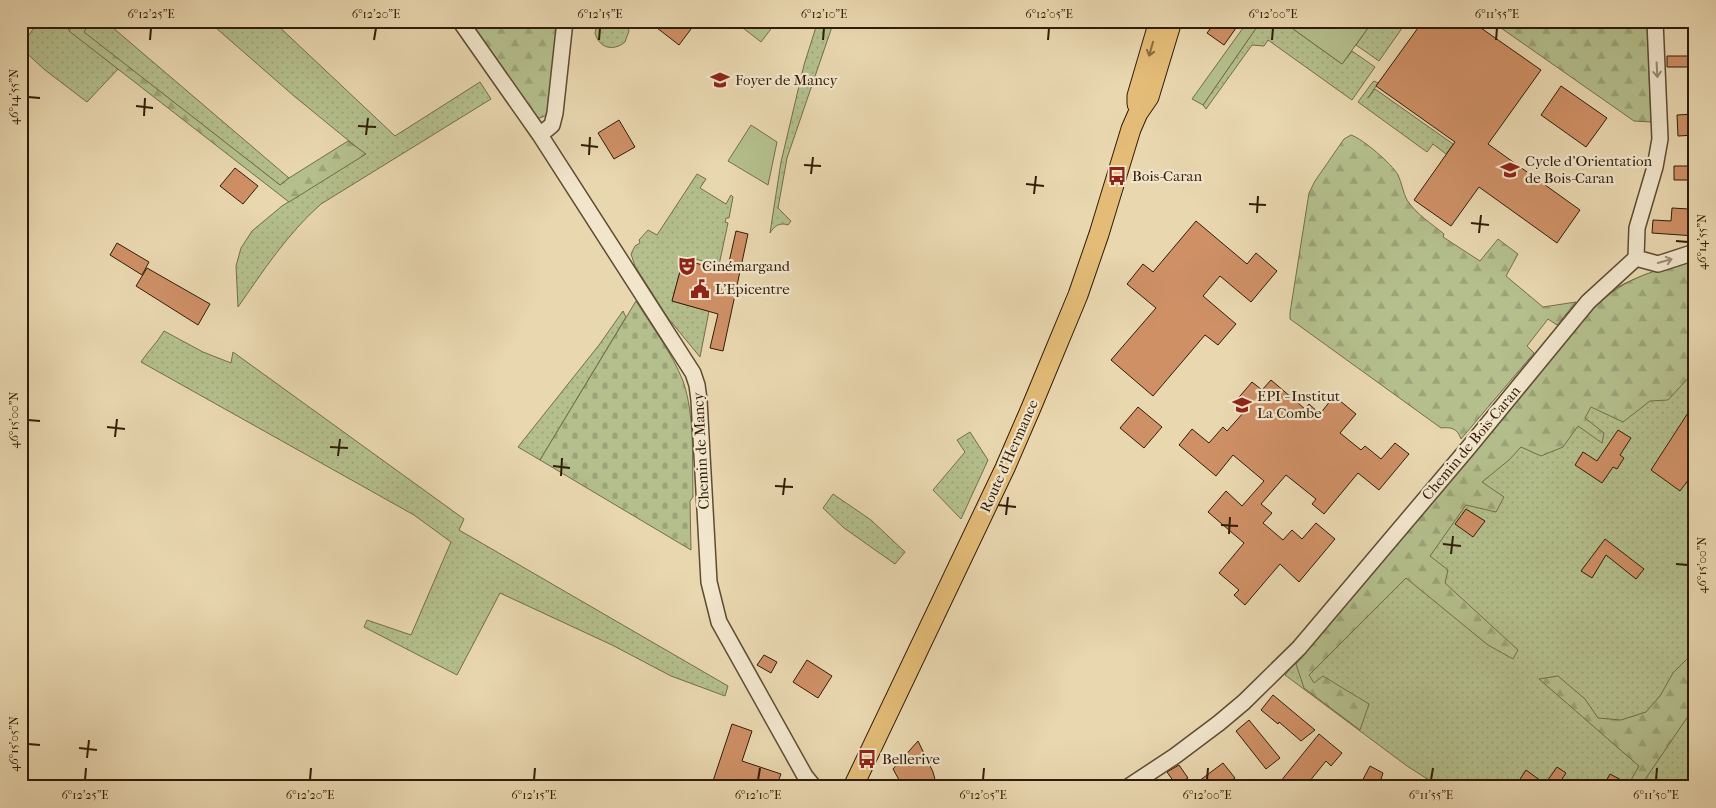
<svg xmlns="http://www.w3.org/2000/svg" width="1716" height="808" viewBox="0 0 1716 808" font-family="'IM FELL French Canon',serif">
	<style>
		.green { fill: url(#green-dots); stroke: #726e4a }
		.forest { fill: url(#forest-firs); stroke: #726e4a }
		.cemetery { fill: url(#cemetery-stones); stroke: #726e4a }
		.pitch { fill: #b4bf8d; stroke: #726e4a }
		.building { fill: #cf9066; stroke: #301d06 }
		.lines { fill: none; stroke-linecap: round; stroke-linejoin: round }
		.minor-casing { stroke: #5e4c30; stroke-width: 18 }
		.major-casing { stroke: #301d06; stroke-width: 21 }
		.minor { stroke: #f1e5cc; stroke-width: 15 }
		.major { stroke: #e4bc78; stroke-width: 19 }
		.oneway { stroke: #8a6c3f }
		.oneway2 { stroke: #9a8b73 }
		.ticks { fill: none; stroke: #301d06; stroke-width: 2 }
		.labels { text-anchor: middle; stroke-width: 4.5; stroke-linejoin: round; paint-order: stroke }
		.poi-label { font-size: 15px; fill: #301d06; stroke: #f1e5cc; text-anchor: start }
		.street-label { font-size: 15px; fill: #301d06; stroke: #f1e5cc }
		.neatline { fill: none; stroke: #301d06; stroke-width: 2 }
		.ticks-label { font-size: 12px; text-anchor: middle; fill: #301d06 }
	</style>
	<defs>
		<pattern id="green-dots" width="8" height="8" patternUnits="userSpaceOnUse" patternTransform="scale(1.25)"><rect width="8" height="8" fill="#b4bf8d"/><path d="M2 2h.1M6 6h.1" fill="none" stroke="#9ba478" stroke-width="1.8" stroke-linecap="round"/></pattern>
		<pattern id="forest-firs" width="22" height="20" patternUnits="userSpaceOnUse" patternTransform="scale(1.25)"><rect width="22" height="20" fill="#b4bf8d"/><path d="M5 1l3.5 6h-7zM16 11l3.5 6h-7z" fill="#9ba478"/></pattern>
		<pattern id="cemetery-stones" width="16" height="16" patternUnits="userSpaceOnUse" patternTransform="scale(1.25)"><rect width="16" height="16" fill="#b4bf8d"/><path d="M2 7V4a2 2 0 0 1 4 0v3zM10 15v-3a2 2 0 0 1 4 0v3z" fill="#9ba478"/></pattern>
	</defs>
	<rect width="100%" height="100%" fill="#e9d7b0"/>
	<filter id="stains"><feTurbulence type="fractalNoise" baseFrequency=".004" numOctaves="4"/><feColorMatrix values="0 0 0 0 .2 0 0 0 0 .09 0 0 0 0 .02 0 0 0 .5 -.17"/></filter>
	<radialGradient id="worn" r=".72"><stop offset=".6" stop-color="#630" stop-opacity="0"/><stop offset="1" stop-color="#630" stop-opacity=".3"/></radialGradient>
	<!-- green -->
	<path class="green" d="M39,21H58L118,69L87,102L45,70L21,48V46Z
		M91,21H105L289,178L280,185L83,32Z
		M208,21H273L395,136L480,82L491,99L321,204C288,233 263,271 238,307L236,266L241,248L252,231L282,206L365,154L294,96Z
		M598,21H625L629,31L625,42C613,52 599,48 595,33Z
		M821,21H834L787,158L778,208L791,221L788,225C780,222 774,226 770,233L781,162L804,65L816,27L819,28Z
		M1261,21H1282L1342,64L1352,51L1375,67L1352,100L1268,40L1264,46L1252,45L1206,109L1203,105Z
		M1373,21H1407L1379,61L1356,45Z
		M1374,81L1378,83L1368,98L1375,89L1453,144L1446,154L1433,144L1427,152L1358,102L1372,83Z
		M697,174L706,179L700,188L726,204L731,195L733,197L729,218H726L725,222L728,223L719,265L687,257L686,259L684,258L672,301L709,311L700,357L668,318L635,266L631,254L635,246L640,243L639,240L648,230L657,235Z
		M1695,259V787H1440L1407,766L1285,675L1360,586L1616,288C1641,274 1668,267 1695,259Z
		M623,311L626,317L540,460L518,447L599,345Z
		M164,331L203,352L231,363L233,352L464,519L459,530L728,686L725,696L671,676L612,645L500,593L457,675L364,627L367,620L411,635L451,542L414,515L141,362C148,351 157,343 164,331Z
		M970,432L988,460L961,519L933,490L965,452L957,440Z
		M833,494L871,520L905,552L895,564L844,528L823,508Z"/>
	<!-- forest -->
	<path class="forest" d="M76,21H91L84,32L280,185L289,178L348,141L366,154L289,202L69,31Z
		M470,21H561L549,114L540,118L532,117L508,77Z
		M1491,21H1647L1651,122L1634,121Z
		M1351,135C1363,139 1392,164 1398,175C1402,183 1403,193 1407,200C1416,214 1432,224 1444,234L1443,237L1480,261L1498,239L1518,254L1506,276L1543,307L1576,302L1557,325L1548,319L1527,346L1534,353L1461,439C1457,428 1451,427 1441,428L1290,319V313L1309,193L1315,181L1344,139Z
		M1695,259V355L1693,356V373L1668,400L1650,401L1623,422L1591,407L1585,418L1604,433L1602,443L1578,426L1563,447L1541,456L1521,447L1509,460L1482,482L1504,497L1496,512L1466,505L1430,556L1448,570L1445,583L1518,650L1513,659L1488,645L1406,578L1309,675L1314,683L1323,676L1369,704L1360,730L1304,688L1296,664L1588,314C1623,277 1648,273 1695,259Z
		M1695,651V706L1644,781L1653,787H1627L1639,766L1539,679L1558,676L1585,699L1598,718L1621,720L1646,712L1660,696L1673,673Z"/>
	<!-- cemetery -->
	<path class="cemetery" d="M636,301C652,327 672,353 683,381C695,415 692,461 693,497L690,501L691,550L540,460Z"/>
	<!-- pitch -->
	<path class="pitch" d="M734,21H777L761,42Z
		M1248,21H1261L1203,105L1192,99Z
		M1282,21H1373L1342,64Z
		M751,125L777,142L768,185L728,161Z"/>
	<!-- building -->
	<path class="building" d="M648,21H697L679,45Z
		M1216,21H1241L1224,45L1207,33Z
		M1423,21H1471L1541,70L1488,144L1580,210L1557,243L1479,187L1451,226L1414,200L1455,142L1376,86Z
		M1667,56H1695V67H1667Z
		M1561,86L1607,118L1586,147L1541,115Z
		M1695,114V135L1678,136L1677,115Z
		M619,120L635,147L614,159L598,133Z
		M1674,166H1693L1694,180H1674Z
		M235,168L258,186L243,204L220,186Z
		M1672,208L1689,209V217H1695V236L1652,233L1653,220L1671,221Z
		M1196,221L1247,264L1256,253L1277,271L1251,302L1220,276L1203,296L1236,324L1218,345L1205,335L1153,396L1111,360L1156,308L1127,284L1143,264L1153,272Z
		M736,231L748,234L723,351L710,348L718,314L672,301L683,260L727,271Z
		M117,243L149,262L142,275L110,255Z
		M147,268L210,304L198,325L136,286Z
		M1271,380L1305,409L1309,404L1320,414L1334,396L1356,414L1340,433L1361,450L1365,446L1381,459L1395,443L1409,454L1379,490L1358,473L1324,514L1312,504L1316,499L1286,475L1261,504L1272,513L1263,523L1283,540L1292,530L1302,539L1316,523L1335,539L1299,582L1280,564L1245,605L1234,595L1239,590L1219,573L1244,543L1208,512L1226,491L1242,506L1264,481L1233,455L1216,476L1179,445L1192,429L1209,443L1223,427L1227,431L1244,412L1234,403L1252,382L1262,390Z
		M1695,402V471L1680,491L1651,470Z
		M1138,407L1162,427L1144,448L1120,428Z
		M1618,430L1631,438L1620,455L1624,458L1617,469L1613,467L1602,483L1575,465L1583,452L1597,461Z
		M1466,509L1485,521L1473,537L1455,524Z
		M1605,539L1644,569L1636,579L1606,555L1592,578L1581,571Z
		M764,655L777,662L771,673L757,665Z
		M807,660L832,676L818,698L793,682Z
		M1273,695L1315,730L1301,741L1279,722L1278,724L1261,710Z
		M1249,720L1280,758L1266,769L1236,731Z
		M732,724L752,731L742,761L781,774L776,787H711Z
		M1319,734L1342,753L1331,766L1326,761L1305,787H1276Z
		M918,741L933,772L937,787H903L893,769Z
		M1223,763L1235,778L1222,787H1191Z
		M1179,765L1188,778L1176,785L1167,772Z
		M1370,766L1383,773L1381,779L1396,787H1359Z
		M1557,767L1566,773L1557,787H1515L1526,770L1545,784Z
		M1610,774L1634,787H1603Z"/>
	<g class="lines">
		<!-- minor casing -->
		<g class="minor-casing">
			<path id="minor" d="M460,21L540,135L693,373L697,385L699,400L709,582L719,622L805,776L814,787
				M540,135L552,125L555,113L565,21
				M1636,258L1658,264L1695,252
				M1128,787L1175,756L1219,723L1244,702L1299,648L1469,447L1588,302L1636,258L1637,228L1655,167L1660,139L1655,21"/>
		</g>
		<!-- major casing -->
		<g class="major-casing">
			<path id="major" d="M1137,104V96L1159,21
				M853,787L1005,468L1031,408L1078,295L1099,234L1131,129L1138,113L1149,97L1172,21"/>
		</g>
		<!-- minor -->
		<use href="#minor" class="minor"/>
		<!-- major -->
		<use href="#major" class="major"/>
	</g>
	<!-- one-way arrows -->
	<defs><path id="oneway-shaft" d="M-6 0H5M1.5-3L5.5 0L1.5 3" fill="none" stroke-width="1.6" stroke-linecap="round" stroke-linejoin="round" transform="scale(1.25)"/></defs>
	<use class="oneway" href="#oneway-shaft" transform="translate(1151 49) rotate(106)"/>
	<g class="oneway2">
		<use href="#oneway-shaft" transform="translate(1657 70) rotate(87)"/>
		<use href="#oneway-shaft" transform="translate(1665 261) rotate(-16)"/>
	</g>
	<!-- ticks -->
	<path class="ticks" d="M150,40L151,28M374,40L376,28M599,40L600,28M823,40L824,28M1048,40L1049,28M1272,40L1273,28M1496,40L1497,28M28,97L40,98M136,106L153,108M144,116L145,98M358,126L376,127M366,135L368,118M581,145L598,147M589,155L590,137M804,165L821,166M811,174L813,157M1026,184L1044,186M1034,194L1036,176M1249,204L1266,205M1257,213L1258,196M1471,223L1489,225M1479,233L1481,215M1676,241L1688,242M28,420L40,421M107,427L125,429M115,437L117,419M330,447L348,448M338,456L340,439M553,466L570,468M561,476L562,458M775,486L793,487M783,495L785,478M998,505L1016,507M1006,515L1008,497M1221,525L1238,526M1229,534L1230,517M1443,544L1461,546M1451,554L1453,536M1676,564L1688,565M28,744L40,745M79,748L97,750M87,758L89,740M85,780L86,768M310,780L311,768M534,780L535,768M758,780L760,768M983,780L984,768M1207,780L1208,768M1431,780L1433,768M1656,780L1657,768"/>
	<!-- icons -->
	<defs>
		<g id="school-bare" transform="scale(1.5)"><path d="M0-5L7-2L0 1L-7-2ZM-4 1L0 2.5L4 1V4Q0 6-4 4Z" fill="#8f2418" stroke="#f1e5cc" stroke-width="2.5" paint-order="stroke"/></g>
		<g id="bus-bare" transform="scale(1.5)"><path d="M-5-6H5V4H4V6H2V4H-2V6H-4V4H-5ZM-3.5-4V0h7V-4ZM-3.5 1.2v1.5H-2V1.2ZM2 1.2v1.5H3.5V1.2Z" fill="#8f2418" stroke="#f1e5cc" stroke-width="2.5" paint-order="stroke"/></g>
		<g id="theatre-bare" transform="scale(1.5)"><path d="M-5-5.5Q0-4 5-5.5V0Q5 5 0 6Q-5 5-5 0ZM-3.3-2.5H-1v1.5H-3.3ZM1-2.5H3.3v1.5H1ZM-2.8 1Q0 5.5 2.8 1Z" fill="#8f2418" stroke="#f1e5cc" stroke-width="2.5" paint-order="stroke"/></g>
		<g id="civic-bare" transform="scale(1.5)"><path d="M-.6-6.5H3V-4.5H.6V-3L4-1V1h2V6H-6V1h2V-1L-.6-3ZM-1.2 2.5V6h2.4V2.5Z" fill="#8f2418" stroke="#f1e5cc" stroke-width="2.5" paint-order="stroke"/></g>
	</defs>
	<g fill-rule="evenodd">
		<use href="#school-bare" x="720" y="80"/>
		<use href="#school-bare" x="1510" y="170"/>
		<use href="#bus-bare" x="1117" y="176"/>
		<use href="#theatre-bare" x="687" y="266"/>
		<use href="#civic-bare" x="700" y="289"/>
		<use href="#school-bare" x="1242" y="405"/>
		<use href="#bus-bare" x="867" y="759"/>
	</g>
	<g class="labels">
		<!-- poi labels -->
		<g class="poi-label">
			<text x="735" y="85">Foyer de Mancy</text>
			<text x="1525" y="166">Cycle d'Orientation<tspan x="1525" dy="17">de Bois-Caran</tspan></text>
			<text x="1132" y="181">Bois-Caran</text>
			<text x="702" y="271">Cinémargand</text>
			<text x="715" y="294">L'Epicentre</text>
			<text x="1257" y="401">EPI - Institut<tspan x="1257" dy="17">La Combe</tspan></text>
			<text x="882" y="764">Bellerive</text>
		</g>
		<!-- street labels -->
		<g class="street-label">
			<text transform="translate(1471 443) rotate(-50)" y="5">Chemin de Bois-Caran</text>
			<text transform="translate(701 451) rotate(-93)" y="5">Chemin de Mancy</text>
			<text transform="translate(1009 456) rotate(-66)" y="5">Route d'Hermance</text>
		</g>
	</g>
	<!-- margin -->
	<rect width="1716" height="808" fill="none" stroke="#e9d7b0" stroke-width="55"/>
	<rect x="28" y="28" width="1660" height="752" class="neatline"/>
	<g class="ticks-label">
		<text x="151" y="18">6°12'25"E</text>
		<text x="376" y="18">6°12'20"E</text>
		<text x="600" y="18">6°12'15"E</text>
		<text x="824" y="18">6°12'10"E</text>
		<text x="1049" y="18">6°12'05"E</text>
		<text x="1273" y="18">6°12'00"E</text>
		<text x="1497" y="18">6°11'55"E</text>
		<text transform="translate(14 97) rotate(-90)" y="4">46°14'55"N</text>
		<text transform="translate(1702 242) rotate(-90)" y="4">46°14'55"N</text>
		<text transform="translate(14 420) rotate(-90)" y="4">46°15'00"N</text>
		<text transform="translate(1702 565) rotate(-90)" y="4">46°15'00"N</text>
		<text transform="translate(14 744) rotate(-90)" y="4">46°15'05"N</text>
		<text x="85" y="799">6°12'25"E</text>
		<text x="310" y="799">6°12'20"E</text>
		<text x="534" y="799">6°12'15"E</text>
		<text x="758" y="799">6°12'10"E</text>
		<text x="983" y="799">6°12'05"E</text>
		<text x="1207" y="799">6°12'00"E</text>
		<text x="1431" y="799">6°11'55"E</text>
		<text x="1656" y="799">6°11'50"E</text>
	</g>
	<rect width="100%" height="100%" filter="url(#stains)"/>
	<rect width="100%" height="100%" fill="url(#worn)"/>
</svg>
